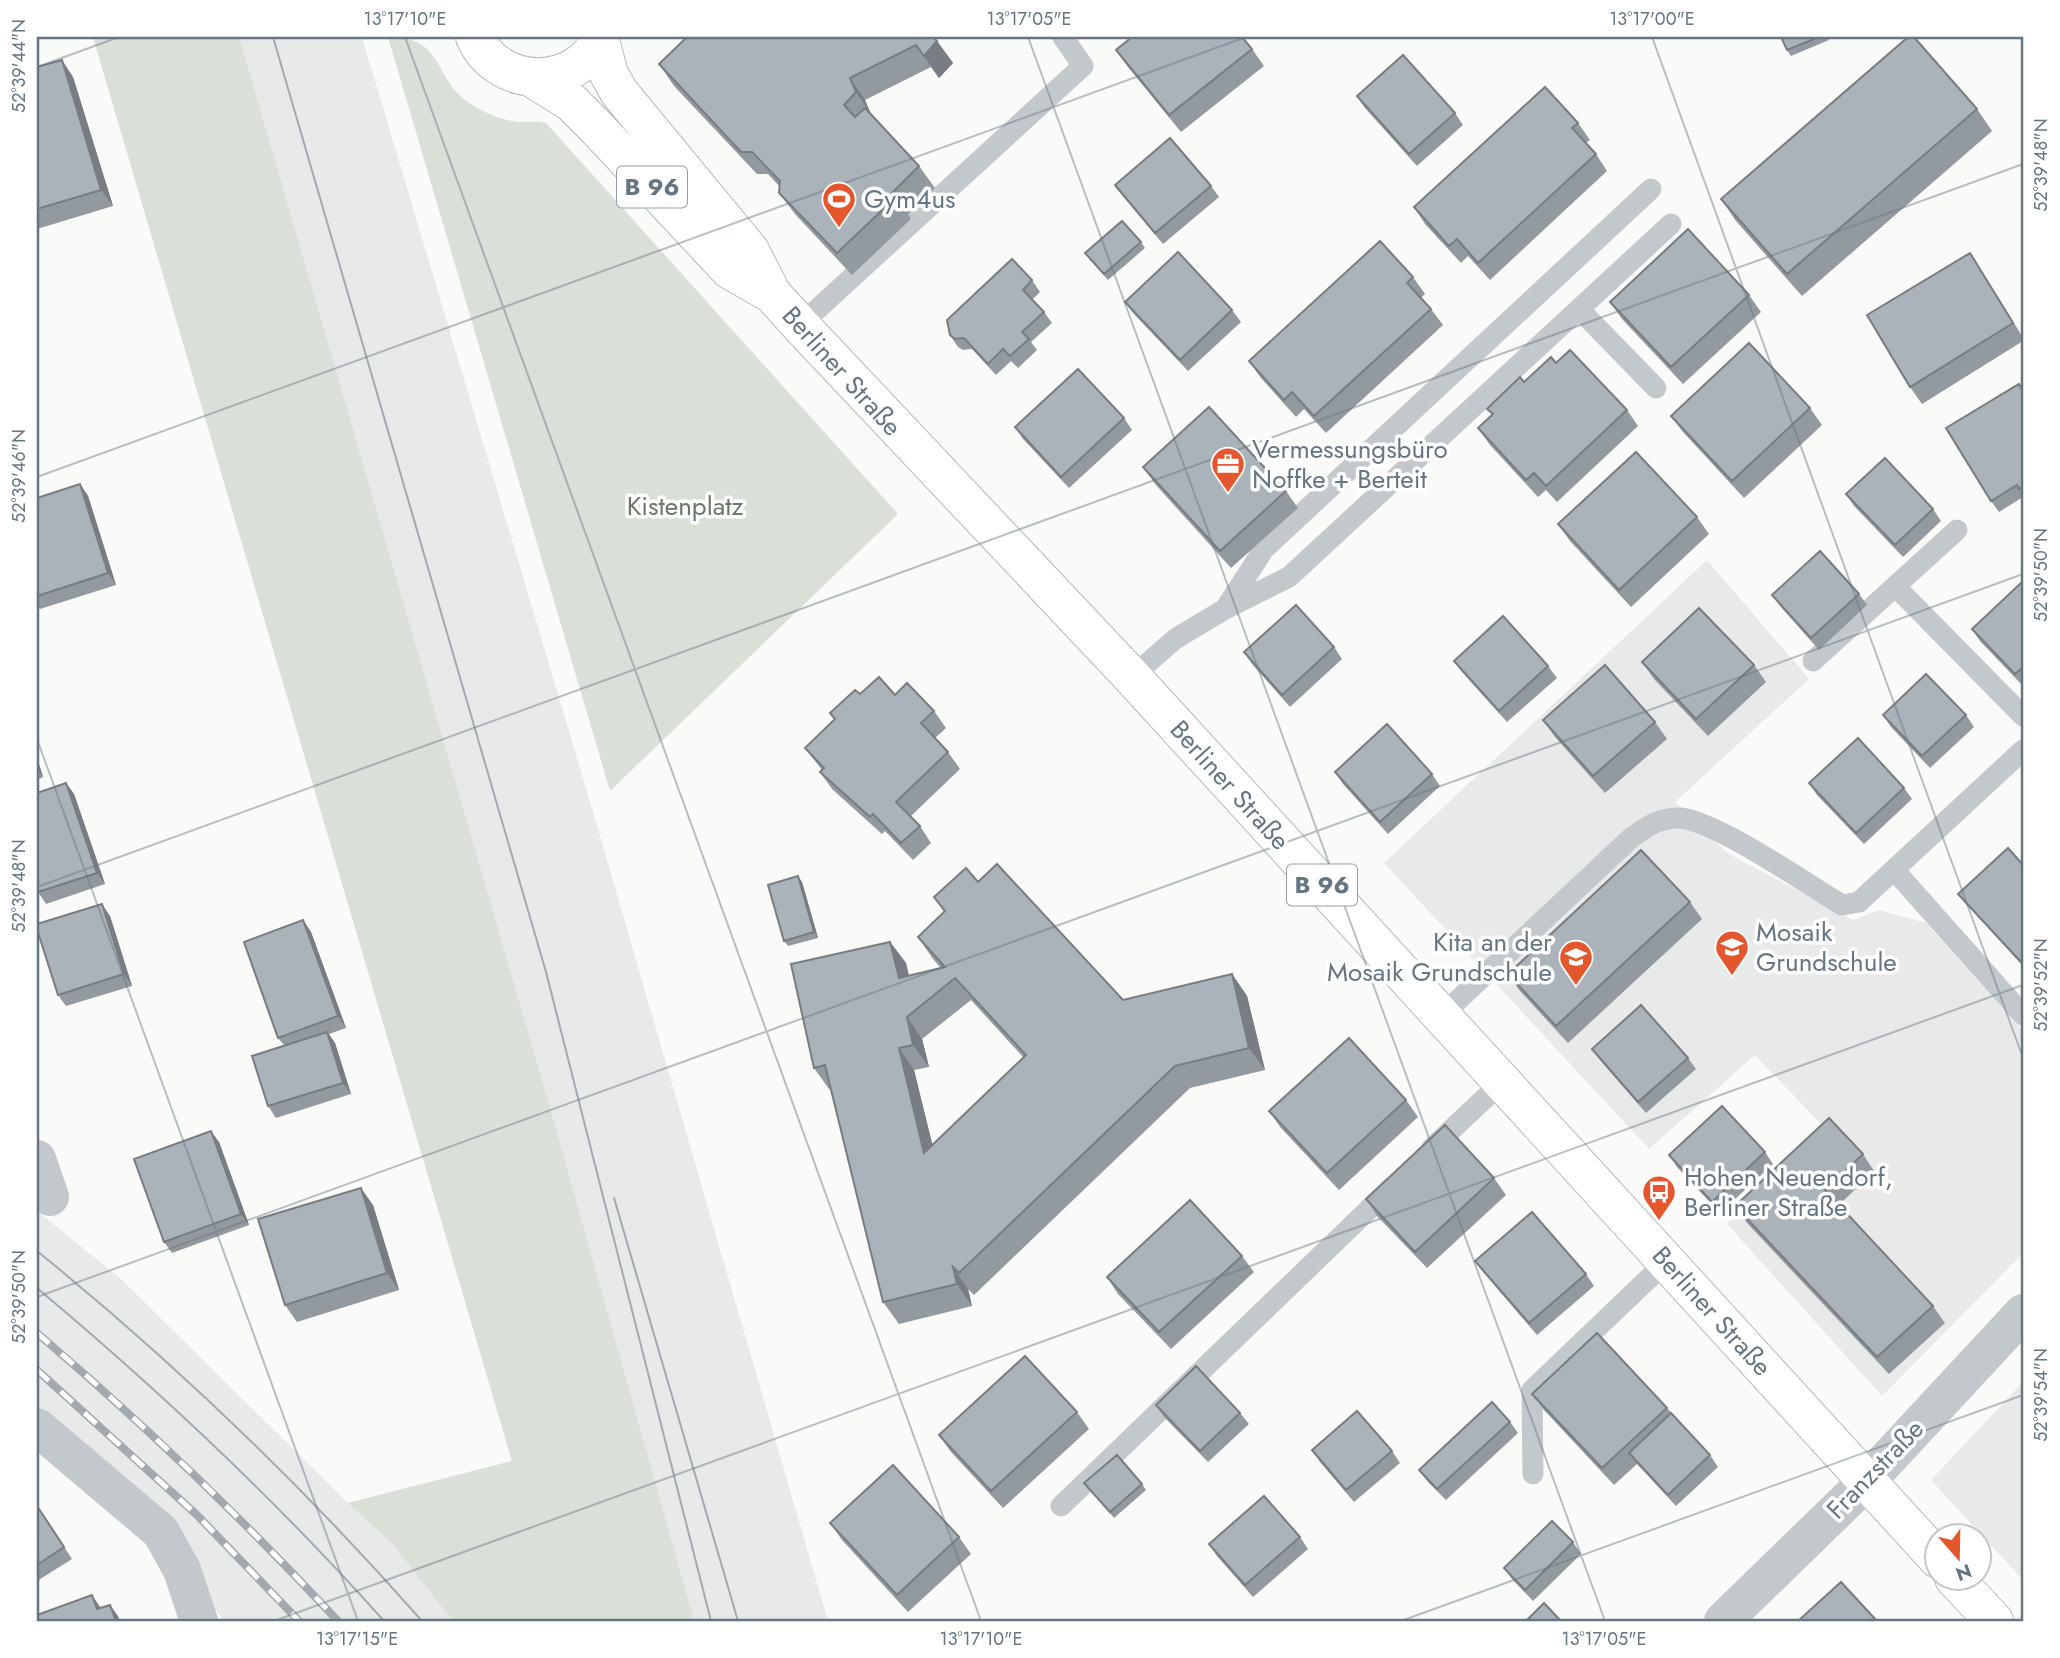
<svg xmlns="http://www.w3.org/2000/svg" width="2060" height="1658" viewBox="0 0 2060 1658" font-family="Jost,sans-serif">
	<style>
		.built { fill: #e8e9e9 }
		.green { fill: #dadfd7 }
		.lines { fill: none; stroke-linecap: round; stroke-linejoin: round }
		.primary-casing { stroke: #b5babe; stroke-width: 40 }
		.service { stroke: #c3c8cc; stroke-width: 21 }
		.minor { stroke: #c3c8cc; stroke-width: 38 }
		.primary { stroke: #fff; stroke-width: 38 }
		.tram { stroke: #a2aab0; stroke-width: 2 }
		.rail-casing { stroke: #a2aab0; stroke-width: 8 }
		.rail { stroke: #fff; stroke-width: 5; stroke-dasharray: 16; stroke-linecap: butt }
		.wall { fill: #929a9f; fill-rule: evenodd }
		.shaded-wall { fill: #777d82 }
		.building { fill: #aab3b9; stroke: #777d82; stroke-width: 2; fill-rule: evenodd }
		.ticks { fill: none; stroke: #657683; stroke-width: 2; stroke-opacity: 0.45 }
		.labels { text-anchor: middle; stroke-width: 7; stroke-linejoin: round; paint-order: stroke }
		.shield { fill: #fff; stroke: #939fa8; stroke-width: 2 }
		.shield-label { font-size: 24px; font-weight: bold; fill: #657683 }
		.poi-label { font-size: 26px; fill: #657683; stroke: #fff; text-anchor: start }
		.street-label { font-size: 26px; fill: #657683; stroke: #fff }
		.park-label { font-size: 26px; fill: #687a64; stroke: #fff }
		.neatline { fill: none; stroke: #657683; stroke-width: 2.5 }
		.ticks-label { font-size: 18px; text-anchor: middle; fill: #657683 }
	</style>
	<rect width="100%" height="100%" fill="#fafaf8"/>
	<!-- built -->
	<path class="built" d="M93,37H362L591,805L828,1621H225L37,1410V1211L120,1278L348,1503L512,1461Z
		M1707,560L1809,679L1675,802L1727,853L1853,920L1879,910L1926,923L2023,1031V1253L1882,1396L1727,1224L1824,1127L1755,1055L1649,1149L1384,863Z
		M2023,1382V1580L1931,1480Z"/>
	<!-- green -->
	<path class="green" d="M93,37H239L552,1115L694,1621H453L392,1543L348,1503L512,1461Z
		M388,37C445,37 431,75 468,102C483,113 505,122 524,122C532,122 538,121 546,123L898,514L610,791Z"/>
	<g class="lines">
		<!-- primary casing -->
		<g class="primary-casing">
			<path id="primary" d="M475,37C498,90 578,91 601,37
				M600,40L609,74L619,92L750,251L772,294L800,325L1132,677L1938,1559
				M532,78L571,102L596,127L730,270L772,294
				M1954,1578L1994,1621"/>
		</g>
		<!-- service -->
		<path class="service" d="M1579,309L1656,388
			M800,325L1083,66L1063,37
			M1896,587L2023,716
			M1227,608L1289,577L1671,224
			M1813,661L1957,530
			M1132,677L1175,639L1225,609L1264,549L1651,189
			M1895,871L2023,1015
			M1441,1016L1631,838C1646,827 1660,817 1680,818C1716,821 1807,884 1842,905L1859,902L2023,750
			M1432,1148L1501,1083
			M1533,1474L1532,1390L1667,1261
			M1061,1506L1391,1188"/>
		<!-- minor -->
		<path class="minor" d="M37,1159L50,1197
			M37,1427L161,1532L182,1570L199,1621
			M1723,1621L1867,1481L2023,1313"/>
		<!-- primary -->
		<use href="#primary" class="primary"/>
		<!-- tram -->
		<path class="tram" d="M273,37L546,972L711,1621
			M614,1198L738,1621
			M37,1251C175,1363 304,1487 422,1621
			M37,1288C160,1391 277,1501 384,1621"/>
		<!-- rail casing -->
		<g class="rail-casing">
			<path id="rail" d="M37,1333C143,1423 243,1519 338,1621
				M37,1370L197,1515L299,1621"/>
		</g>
		<!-- rail -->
		<use href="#rail" class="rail"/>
	</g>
	<!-- wall -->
	<path class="wall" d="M1781,37H1827L1829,40L1791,56L1787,50Z
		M937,41L953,63L939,78L931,67L865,100L871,115L919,166L935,188L908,214L911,219L852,275L795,214L779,193L780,187L768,174H757L674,86L659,64Z
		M1252,49L1264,66L1181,132L1128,67L1116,50Z
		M37,67L73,77L113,206L37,229Z
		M1357,96L1455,113L1463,125L1417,166L1365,108Z
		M1977,109L1992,131L1802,296L1736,221L1721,199Z
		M1578,123L1590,140L1586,143L1596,154L1607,171L1490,280L1468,256L1461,263L1425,224L1414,207Z
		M1115,185L1211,186L1219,197L1163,244L1123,196Z
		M1141,242L1145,248L1108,280L1085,253Z
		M1970,253L1981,270L2023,338V341L1922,404L1910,387Z
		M1413,277L1425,294L1421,298L1431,309L1443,325L1326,433L1304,409L1296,417L1261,378L1249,361Z
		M1032,280L1040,292L1032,300L1044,312L1052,323L1031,342L1037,350L1018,368L1011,361L996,375L972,349L963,350L958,347L950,335Z
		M1749,295L1761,312L1683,384L1622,319L1610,302Z
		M1125,302L1232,310L1241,322L1188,371L1133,313Z
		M1556,363L1627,410L1638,426L1557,502L1546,490L1538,497L1490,445L1478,428L1492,415L1487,409L1524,382Z
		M2023,390V497L1999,512L1991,501Z
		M1810,408L1822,425L1744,498L1683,432L1671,416Z
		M1124,418L1132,430L1069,488L1023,439L1015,427Z
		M1143,467L1286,491L1298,508L1231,568L1155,484Z
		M80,484L88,496L116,585L40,609L37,605V498Z
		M1846,494L1933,509L1941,521L1903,557L1854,506Z
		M1697,517L1709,534L1631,607L1570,541L1558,524Z
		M2023,581V686L1980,641L1972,629Z
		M1859,594L1867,605L1819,650L1780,606L1772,595Z
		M1334,647L1342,659L1290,707L1252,664L1244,652Z
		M1454,661L1548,666L1557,678L1507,722L1462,672Z
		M1642,662L1754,665L1766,682L1708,736L1654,679Z
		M860,694L895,695L934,711L946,728L935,738L948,752L960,769L911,816L920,826L931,843L913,860L885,831L882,834L832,789L820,772L822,770L805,748L835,720L830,713Z
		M1883,715H1966L1974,727L1930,768L1891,727Z
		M1543,720L1655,722L1667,739L1605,793L1555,737Z
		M37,758L43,777L37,780Z
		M1335,772L1432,774L1440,786L1388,834L1343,784Z
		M66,783L74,794L105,884L46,904L38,892Z
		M1809,783L1904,788L1912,799L1864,844L1817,795Z
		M2023,865V966L1967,905L1958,894Z
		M802,882L818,938L788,946L784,941Z
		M978,882L1123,1000L1232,974L1247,996L1265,1070L1190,1088L974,1295L968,1289L972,1306L899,1324L883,1302L831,1089H829L814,1068L890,942L906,963L909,976L941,968L933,959L918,937L944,912L934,897ZM971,1000L1024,1058L932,1145L914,1070L929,1067L922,1039Z
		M1690,902L1702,919L1568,1043L1520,991L1508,974Z
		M110,916L132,986L66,1006L58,995Z
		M303,920L311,932L346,1028L329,1034L335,1043L351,1094L276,1118L268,1106L284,1045L278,1038Z
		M1592,1049L1688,1058L1696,1069L1646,1113L1600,1060Z
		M1406,1100L1418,1117L1339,1190L1281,1128L1269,1111Z
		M219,1142L249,1225L172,1253L164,1242Z
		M1765,1152L1773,1164L1720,1213L1677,1167L1669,1155Z
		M1863,1154L1874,1171L1839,1205L1933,1306L1945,1323L1889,1374L1747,1223L1735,1206Z
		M1494,1178L1506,1195L1427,1268L1377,1216L1366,1199Z
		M373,1205L399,1290L297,1322L285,1305Z
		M1242,1256L1254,1272L1171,1349L1118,1294L1107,1277Z
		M1475,1261L1586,1274L1594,1286L1537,1335L1483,1272Z
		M1532,1394L1667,1408L1710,1455L1718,1467L1676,1506L1637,1464L1614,1485L1544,1410Z
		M1156,1405L1240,1413L1249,1424L1208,1462L1164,1417Z
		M1077,1412L1089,1429L1003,1508L951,1452L939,1435Z
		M1510,1422L1518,1433L1446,1500L1428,1482L1419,1470Z
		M1312,1450L1392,1451L1400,1463L1354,1502L1320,1462Z
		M1084,1483L1142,1484L1146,1490L1114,1518Z
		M37,1505L72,1559L37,1581Z
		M830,1523L959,1537L971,1554L908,1612L842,1540Z
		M1300,1537L1308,1549L1253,1597L1217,1556L1209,1544Z
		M1573,1542L1581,1554L1533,1601L1512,1579L1504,1568Z"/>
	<!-- shaded-wall -->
	<path class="shaded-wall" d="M937,41L953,63L939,78L924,56Z
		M62,60L73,77L113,206L101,190Z
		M850,78L865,100L871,114L856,92Z
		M1970,253L1981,270L2023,338L2013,323Z
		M80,484L88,496L116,585L108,573Z
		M37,758L43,777L37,768Z
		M66,783L74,794L105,884L97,873Z
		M798,876L802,882L818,938L814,932Z
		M102,904L110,916L132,986L124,974Z
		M303,920L311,932L346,1028L338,1016Z
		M890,942L906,963L914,1000L899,978Z
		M1232,974L1247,996L1265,1070L1249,1048Z
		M907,1017L922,1039L929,1067L913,1045Z
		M327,1032L335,1043L351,1094L343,1083Z
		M899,1048L914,1070L940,1175L924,1153Z
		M211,1131L219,1142L249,1225L241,1214Z
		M361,1188L373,1205L399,1290L387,1273Z
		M953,1267L968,1289L972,1306L957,1284Z
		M92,1595L100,1607L105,1621L97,1609Z
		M110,1605L118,1616L120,1621H116Z"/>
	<!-- building -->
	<path class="building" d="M687,37H933L937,41L924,56L916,45L850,78L856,92L844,105L855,117L865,108L919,166L892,193L896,197L837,253L779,193L780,181L752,152H741L659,64Z
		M1132,37H1242L1252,49L1169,115L1116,50Z
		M1781,37H1819L1787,50Z
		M1908,37H1914L1977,109L1787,274L1721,199Z
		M1403,55L1455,113L1409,154L1357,96Z
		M62,60L101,190L37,209V67Z
		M1545,87L1578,123L1572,128L1596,154L1478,263L1457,239L1449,246L1414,207Z
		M1170,138L1211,186L1155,233L1115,185Z
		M1122,221L1141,242L1104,274L1085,253Z
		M1688,229L1749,295L1671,367L1610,302Z
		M1380,241L1413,277L1407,283L1431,309L1314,416L1292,392L1284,400L1249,361Z
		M1178,252L1232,310L1180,360L1125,302Z
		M1970,253L2013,323L1910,387L1867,315Z
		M1012,259L1032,280L1023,290L1044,312L1022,332L1029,339L1010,356L1003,349L988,364L964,338L955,339L950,335L947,320Z
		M1749,343L1810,408L1732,481L1671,416Z
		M1570,350L1627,410L1546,486L1534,473L1526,480L1478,428L1493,414L1487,409L1520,377L1524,382L1551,357L1556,363Z
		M1078,369L1124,418L1061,477L1015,427Z
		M2019,384L2023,391V487L2019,489L2017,485L1991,501L1946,428Z
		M1209,407L1286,491L1220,551L1143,467Z
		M1636,452L1697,517L1619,590L1558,524Z
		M1885,458L1933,509L1895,545L1846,494Z
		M80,484L108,573L37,596V498Z
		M1820,551L1859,594L1811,638L1772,595Z
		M2023,581V667L2015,674L1972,629Z
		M1296,605L1334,647L1282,695L1244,652Z
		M1699,608L1754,665L1696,719L1642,662Z
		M1503,616L1548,666L1499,711L1454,661Z
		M1605,665L1655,722L1593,776L1543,720Z
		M1926,674L1966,715L1922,756L1883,715Z
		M879,677L895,695L907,683L934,711L921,723L948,752L896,802L920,826L901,843L873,814L870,817L820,772L824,768L805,748L835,719L830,713L855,690L860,694Z
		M1387,724L1432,774L1380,822L1335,772Z
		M1858,738L1904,788L1856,833L1809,783Z
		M66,783L97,873L38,892L37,888V793Z
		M2008,848L2023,865V960L2021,962L1958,894Z
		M1641,850L1690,902L1556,1026L1508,974Z
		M997,864L1123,1000L1232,974L1249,1048L1175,1066L959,1273L953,1267L957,1284L883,1302L825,1065L814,1068L791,964L890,942L899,978L945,967L918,937L945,911L934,897L966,868L978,882ZM955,978L1026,1055L924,1153L899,1048L913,1045L907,1017Z
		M798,876L814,932L784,941L768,885Z
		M102,904L124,974L58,995L37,929V924Z
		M303,920L338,1016L278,1038L244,942Z
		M1641,1005L1688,1058L1638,1102L1592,1049Z
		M327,1032L343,1083L268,1106L252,1056Z
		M1349,1038L1406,1100L1327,1173L1269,1111Z
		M1722,1106L1765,1152L1712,1202L1669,1155Z
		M1829,1118L1863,1154L1825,1190L1933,1306L1877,1357L1735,1206Z
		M1445,1125L1494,1178L1415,1252L1366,1199Z
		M211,1131L241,1214L164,1242L134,1159Z
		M361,1188L387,1273L285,1305L258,1219Z
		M1190,1200L1242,1256L1159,1332L1107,1277Z
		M1532,1212L1586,1274L1529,1323L1475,1261Z
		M1597,1333L1667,1408L1602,1468L1532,1394Z
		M1025,1356L1077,1412L991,1491L939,1435Z
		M1196,1366L1240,1413L1200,1451L1156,1405Z
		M1492,1402L1510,1422L1437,1489L1419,1470Z
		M1357,1411L1392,1451L1346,1490L1312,1450Z
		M1671,1413L1710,1455L1668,1495L1629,1453Z
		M1117,1455L1142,1484L1110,1512L1084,1483Z
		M893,1465L959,1537L897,1595L830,1523Z
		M1264,1496L1300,1537L1245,1585L1209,1544Z
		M37,1506L64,1547L37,1565Z
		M1552,1521L1573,1542L1525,1590L1504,1568Z
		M1841,1582L1877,1621H1798Z
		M92,1595L97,1609L110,1605L116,1621H37V1615Z
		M1544,1603L1561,1621H1526Z"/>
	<!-- ticks -->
	<path class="ticks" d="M405,37L981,1621M1028,37L1605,1621M1652,37L2023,1058M37,67L119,37M37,477L1246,37M37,739L358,1621M37,887L2023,164M37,1297L2023,574M274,1621L2023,985M1401,1621L2023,1395"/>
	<!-- icons -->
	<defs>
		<g id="stadium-pin" transform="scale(1.75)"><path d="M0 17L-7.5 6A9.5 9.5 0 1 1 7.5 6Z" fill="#e4572e" stroke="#fff"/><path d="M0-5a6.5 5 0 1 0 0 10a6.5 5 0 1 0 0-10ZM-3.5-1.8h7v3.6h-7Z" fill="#fff"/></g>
		<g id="office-pin" transform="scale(1.75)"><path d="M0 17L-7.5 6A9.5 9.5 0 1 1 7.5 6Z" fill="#e4572e" stroke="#fff"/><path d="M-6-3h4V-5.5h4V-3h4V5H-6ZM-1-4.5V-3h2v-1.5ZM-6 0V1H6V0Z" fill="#fff"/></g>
		<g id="school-pin" transform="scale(1.75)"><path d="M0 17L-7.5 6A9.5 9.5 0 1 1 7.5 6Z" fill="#e4572e" stroke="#fff"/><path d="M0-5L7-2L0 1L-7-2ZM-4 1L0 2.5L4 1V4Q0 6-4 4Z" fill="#fff"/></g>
		<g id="bus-pin" transform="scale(1.75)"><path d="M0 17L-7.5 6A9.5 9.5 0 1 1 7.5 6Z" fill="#e4572e" stroke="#fff"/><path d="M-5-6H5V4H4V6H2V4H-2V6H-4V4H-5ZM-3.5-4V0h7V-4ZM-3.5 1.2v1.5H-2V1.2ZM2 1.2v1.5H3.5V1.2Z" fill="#fff"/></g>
	</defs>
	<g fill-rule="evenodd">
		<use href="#stadium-pin" x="839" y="199"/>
		<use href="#office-pin" x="1228" y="464"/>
		<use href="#school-pin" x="1732" y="947"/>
		<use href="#school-pin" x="1576" y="957"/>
		<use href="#bus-pin" x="1659" y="1192"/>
	</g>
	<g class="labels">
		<!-- shield labels -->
		<g class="shield">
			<rect x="617" y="166.5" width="70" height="41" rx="5"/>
			<rect x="1287" y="864.5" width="70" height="41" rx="5"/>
		</g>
		<g class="shield-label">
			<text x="652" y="195">B 96</text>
			<text x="1322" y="893">B 96</text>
		</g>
		<!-- poi labels -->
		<g class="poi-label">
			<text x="864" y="208">Gym4us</text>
			<text x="1252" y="458">Vermessungsbüro<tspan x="1252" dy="30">Noffke + Berteit</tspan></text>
			<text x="1756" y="941">Mosaik<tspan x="1756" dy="30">Grundschule</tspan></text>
			<text x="1552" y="951" text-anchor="end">Kita an der<tspan x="1552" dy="30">Mosaik Grundschule</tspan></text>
			<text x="1684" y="1186">Hohen Neuendorf,<tspan x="1684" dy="30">Berliner Straße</tspan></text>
		</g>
		<!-- street labels -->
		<g class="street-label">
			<text transform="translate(842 371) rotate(48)" y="9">Berliner Straße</text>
			<text transform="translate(1230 785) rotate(48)" y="9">Berliner Straße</text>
			<text transform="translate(1712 1311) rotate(48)" y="9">Berliner Straße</text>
			<text transform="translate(1875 1469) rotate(-46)" y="9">Franzstraße</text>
		</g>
		<!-- park labels -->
		<g class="park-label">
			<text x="685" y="515">Kistenplatz</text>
		</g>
	</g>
	<!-- border -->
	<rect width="2060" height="1658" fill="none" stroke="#ffffff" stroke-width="77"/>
	<!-- north arrow -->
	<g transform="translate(1958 1557) rotate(160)"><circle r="33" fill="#ffffff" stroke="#c1c8cd" stroke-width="2"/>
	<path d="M0-5L12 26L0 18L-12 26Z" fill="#e4572e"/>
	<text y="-10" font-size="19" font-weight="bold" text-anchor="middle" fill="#657683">N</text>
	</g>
	<rect x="38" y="38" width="1984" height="1582" class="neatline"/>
	<g class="ticks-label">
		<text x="405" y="25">13°17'10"E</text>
		<text x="1029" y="25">13°17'05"E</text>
		<text x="1652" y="25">13°17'00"E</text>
		<text transform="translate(19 66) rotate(-90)" y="6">52°39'44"N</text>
		<text transform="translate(2041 165) rotate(-90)" y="6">52°39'48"N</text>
		<text transform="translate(19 476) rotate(-90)" y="6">52°39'46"N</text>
		<text transform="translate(2041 575) rotate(-90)" y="6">52°39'50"N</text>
		<text transform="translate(19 886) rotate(-90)" y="6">52°39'48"N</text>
		<text transform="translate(2041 985) rotate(-90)" y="6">52°39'52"N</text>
		<text transform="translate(19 1297) rotate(-90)" y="6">52°39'50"N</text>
		<text transform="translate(2041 1395) rotate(-90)" y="6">52°39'54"N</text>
		<text x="357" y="1645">13°17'15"E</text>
		<text x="981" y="1645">13°17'10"E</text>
		<text x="1604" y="1645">13°17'05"E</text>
	</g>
</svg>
